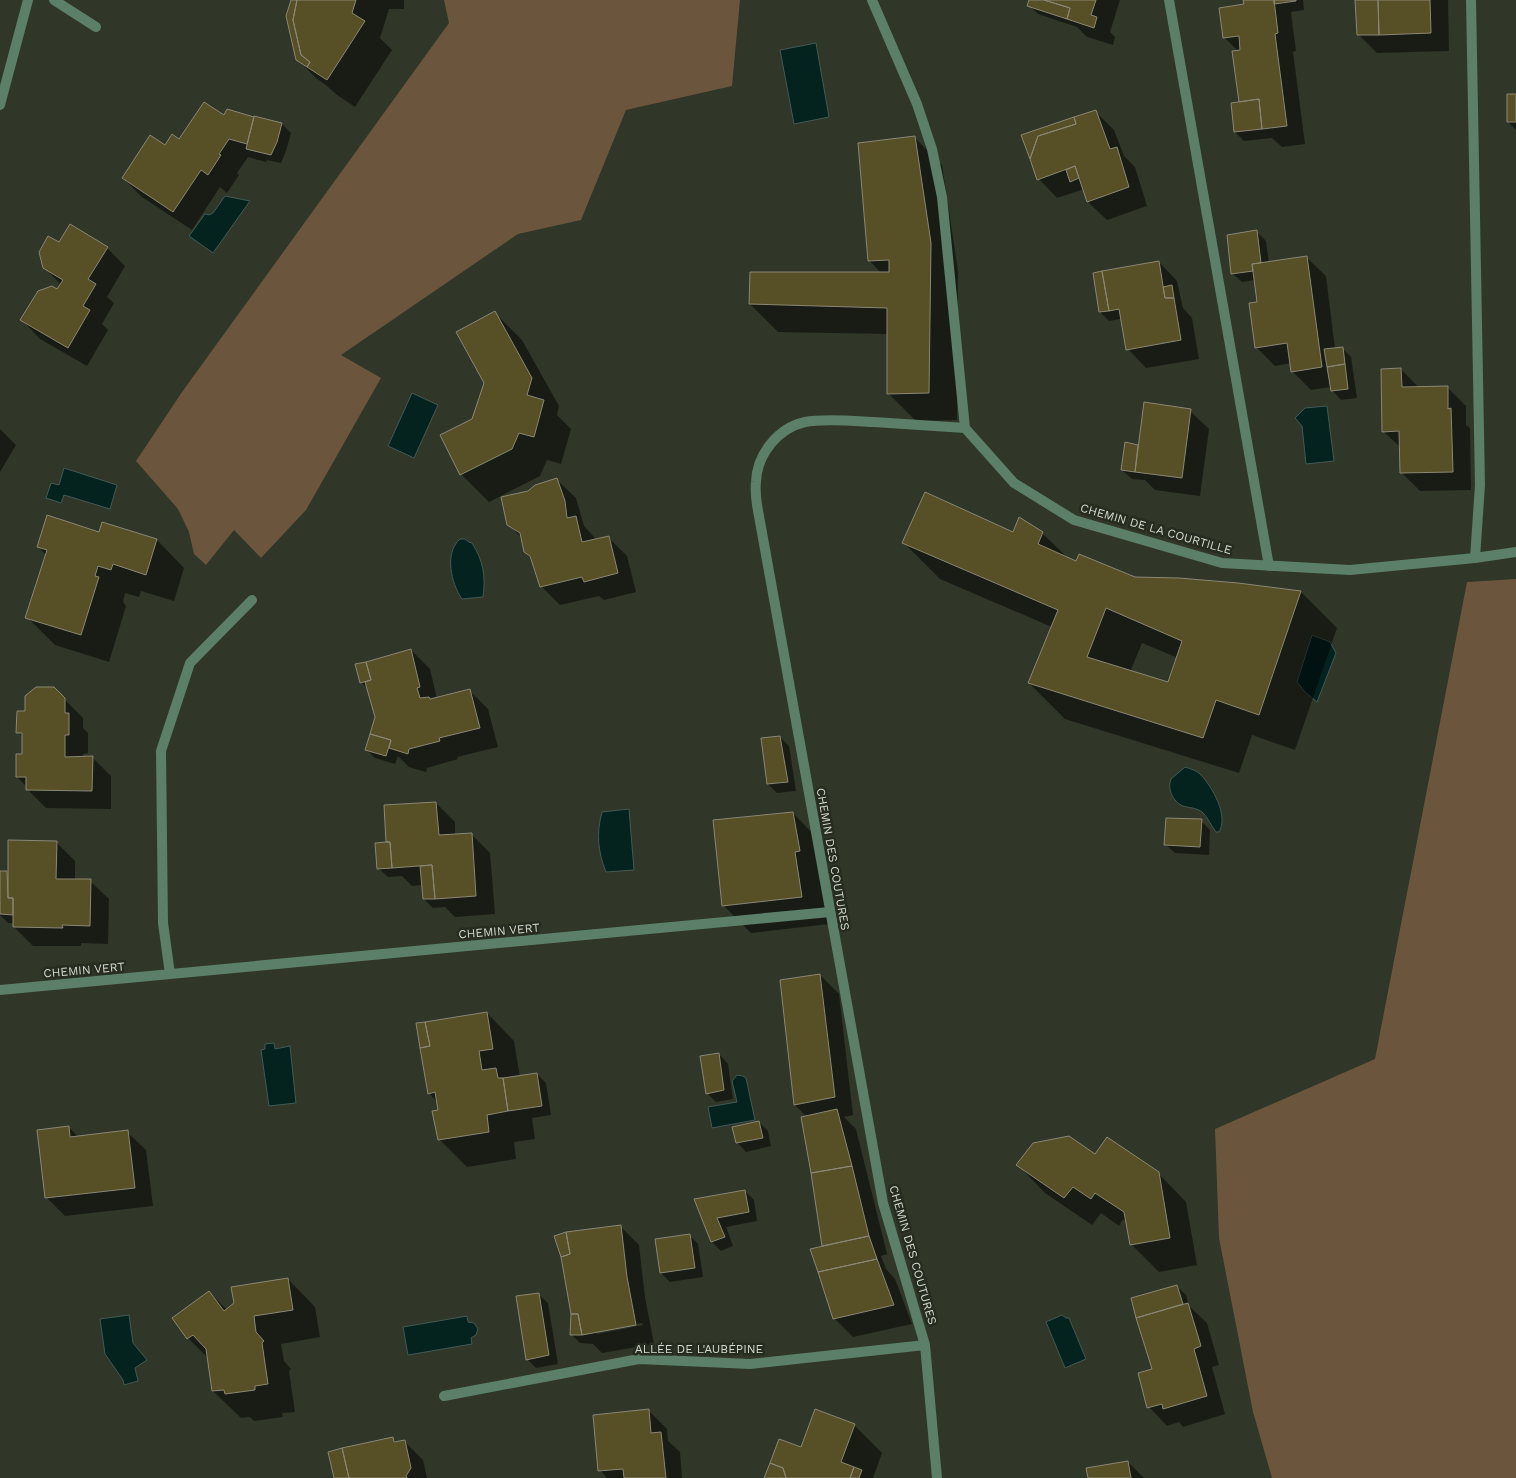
<svg xmlns="http://www.w3.org/2000/svg" width="1516" height="1478" viewBox="0 0 1516 1478" font-family="'Work Sans',sans-serif">
	<style>
		.green { fill: #6b553c }
		.water { fill: #04231f; stroke: #435a54 }
		.shadow { fill: #0007; fill-rule: evenodd }
		.building { fill: #574f25; stroke: #8a8776; fill-rule: evenodd }
		.lines { fill: none; stroke-linecap: round; stroke-linejoin: round }
		.lane { stroke: #5b7f68; stroke-width: 10 }
		.street { stroke: #5b7f68; stroke-width: 10 }
		.labels { text-anchor: middle; stroke-width: 5; stroke-linejoin: round; paint-order: stroke }
		.street-label { font-size: 12px; fill: #d5d9d0; stroke: #262c1f }
	</style>
	<rect width="100%" height="100%" fill="#303628"/>
	<!-- green -->
	<path class="green" d="M444,0H740L732,86L626,110L581,220L518,234L341,355L381,378L306,510L261,558L234,530L206,565L194,554L189,532L178,509L136,461L182,392L449,23Z
		M1516,579V1478H1272L1253,1412L1219,1238L1215,1129L1375,1059L1467,582Z"/>
	<!-- water -->
	<path class="water" d="M816,43L829,117L794,124L780,50Z
		M225,196L250,201L213,253L189,236L205,214L209,215L213,213Z
		M412,393L438,405L414,458L388,446Z
		M1327,406L1334,461L1306,464L1302,426L1295,418L1305,408Z
		M64,468L117,485L110,509L64,495L61,503L46,498L51,483L59,485Z
		M460,539H465L469,542L472,543C483,560 486,576 483,597L462,599C451,583 444,553 460,539Z
		M1312,635L1330,642L1336,653L1317,702L1305,692L1297,682Z
		M1185,767C1191,769 1196,770 1200,774C1212,786 1229,816 1219,832H1216C1211,826 1208,817 1202,812C1197,808 1190,808 1183,806C1173,802 1167,789 1171,779Z
		M629,809L634,870L606,872C598,852 596,834 602,812Z
		M274,1043L275,1049L290,1046L296,1103L269,1106L261,1050L265,1049V1044Z
		M737,1075L743,1076L746,1078L755,1120L712,1128L708,1107L737,1102L732,1081Z
		M129,1315L133,1343L147,1360L135,1368L138,1381L124,1385L123,1380L105,1354L100,1319Z
		M1062,1315L1066,1318H1069L1086,1359L1065,1368L1046,1322Z
		M467,1316L468,1322L474,1323L478,1329L476,1335L471,1338L472,1344L408,1355L403,1327Z"/>
	<!-- shadow -->
	<path class="shadow" d="M292,0H404V9H389L380,38L392,50L355,107L337,95L327,86L316,78L297,59Z
		M1030,0H1120L1110,32L1115,37L1113,45L1087,37L1077,27L1038,14L1028,5Z
		M1245,0H1303L1304,10L1291,12L1296,51L1293,52L1305,144L1282,147L1272,138L1244,141L1235,132L1232,104L1241,102L1238,51L1224,37L1245,5Z
		M1356,0H1448L1449,51L1377,53L1358,34Z
		M1516,95V130L1508,122Z
		M1095,111L1114,130L1124,156L1135,167L1147,206L1107,220L1088,202L1084,189L1057,198L1039,179Z
		M224,116L282,124L291,133L286,151L281,163L267,160L266,162L248,157L237,173L239,175L227,193L220,187L192,230L142,197L123,178L165,146L179,141Z
		M914,137L942,165L958,271L957,420L916,421L888,393V334L778,332L750,304L882,274L869,260Z
		M1257,232L1266,241L1269,263L1307,258L1326,276L1335,349L1342,348L1351,357L1357,398L1341,400L1332,390L1331,387L1311,390L1292,371L1291,363L1275,366L1256,347L1258,303L1255,280L1242,282L1232,273Z
		M60,244L107,248L125,266L107,297L114,303L102,324L108,330L87,366L40,339L22,320L57,291L61,285L44,267Z
		M1159,262L1177,281L1183,308L1192,318L1199,359L1146,368L1128,349L1123,322L1120,319L1109,321L1100,312Z
		M494,312L522,340L559,406L557,415L571,429L561,464L547,460L540,476L489,502L461,474L473,420L485,383Z
		M1401,369L1419,388L1447,387L1466,406V425L1470,428L1471,490L1420,491L1401,472V448L1383,431Z
		M1190,411L1209,429L1200,496L1155,490L1145,480L1132,479L1122,470L1137,446L1139,447Z
		M0,429L16,445L0,472Z
		M557,480L576,498L584,526L594,537L595,540L608,537L627,556L636,592L604,600L599,596L560,605L541,586L531,558L525,552L522,538L508,524L529,492Z
		M103,524L157,540L184,568L174,601L141,591L139,597L125,593L123,602L126,606L109,662L55,645L27,617L46,555L38,547L100,533Z
		M1042,533L1068,558L1077,563L1135,579L1238,584L1301,592L1337,628L1295,750L1252,735L1239,773L1065,719L1029,683L1052,627L940,579L904,543ZM1142,643L1178,658L1169,684L1130,672Z
		M411,650L430,669L437,699L470,691L488,709L498,747L457,757L458,759L427,768L426,772L409,767L398,756L395,764L375,758L366,749L376,717L368,689L362,683L357,665Z
		M54,689L83,718V728L88,733V753L83,754V757H92L111,776V809L46,808L27,789V787L17,777L23,755L24,738L18,732L26,712Z
		M780,737L789,746L796,791L777,793L768,784Z
		M436,803L455,822V835L471,834L490,853L495,914L455,917L445,907L433,908L424,899L423,885L412,886L402,876L388,877L378,868L389,843Z
		M793,813L820,841L829,924L751,933L724,906Z
		M1201,821L1210,830L1209,855L1175,853L1165,844Z
		M56,842L75,861V880L90,881L109,899L108,944L81,943V946H33L14,927V923H8L0,915V872H7L9,874Z
		M820,975L839,994L853,1115L844,1117L856,1129L887,1254L881,1256L886,1269L895,1279L912,1324L853,1337L834,1318L807,1117L795,1105Z
		M487,1013L514,1041L520,1077L537,1074L546,1083L551,1115L532,1118L535,1139L514,1142L516,1159L467,1167L439,1139L440,1111L438,1103L429,1093Z
		M719,1054L728,1064L733,1099L716,1102L707,1093Z
		M759,1122L768,1131L771,1146L746,1152L737,1142Z
		M69,1127L78,1137L127,1132L146,1150L153,1206L65,1216L46,1197Z
		M1095,1156L1158,1173L1186,1202L1197,1265L1159,1272L1131,1244L1127,1222L1123,1219L1119,1226L1101,1213L1092,1225L1045,1193L1018,1165Z
		M745,1191L754,1200L757,1221L726,1227L733,1246L721,1251L712,1242L695,1200Z
		M620,1226L639,1245L645,1297L654,1344L602,1353L593,1344L580,1343L571,1334ZM642,1323L643,1325L597,1334L594,1331Z
		M689,1235L698,1244L703,1277L670,1282L661,1273Z
		M288,1279L315,1307L320,1337L281,1344L284,1361L291,1369L289,1371L295,1412L282,1413L283,1417L254,1421L250,1417L241,1418L213,1391L208,1358L188,1338L209,1292L227,1310Z
		M1177,1286L1186,1295L1189,1306L1207,1323L1219,1365L1212,1367L1225,1414L1183,1427L1179,1422L1167,1426L1149,1407L1153,1370L1137,1317Z
		M538,1294L548,1303L558,1364L536,1368L527,1359Z
		M649,1411L667,1429L668,1441L680,1452L682,1478H607L600,1470Z
		M854,1425L882,1453L873,1478H766L802,1449Z
		M392,1438L397,1443L404,1441L423,1460L427,1478H335Z
		M1128,1462L1144,1478H1089Z"/>
	<!-- building -->
	<path class="building" d="M291,0H297L293,20L301,55L310,62L307,67L296,60L286,16Z
		M297,0H356L352,13L365,21L327,80L307,67L310,62L301,55L293,20Z
		M1029,0H1044L1070,8L1067,19L1027,6Z
		M1044,0H1096L1091,15L1097,17L1094,28L1067,19L1070,8Z
		M1243,0H1274L1278,33L1275,34L1287,126L1262,129L1259,99L1239,102L1232,51L1240,50L1239,36L1223,38L1219,8L1244,4Z
		M1274,0H1296V1L1274,4Z
		M1355,0H1378L1379,35H1357Z
		M1378,0H1430L1431,33L1379,35Z
		M1507,94H1516V122H1507Z
		M1259,99L1262,129L1234,132L1231,103Z
		M204,102L224,115L227,109L254,117L247,144L229,139L219,154L221,155L208,175L201,170L173,212L122,178L150,135L165,145L172,134L179,139Z
		M1096,110L1110,149L1117,147L1129,187L1087,202L1075,166L1037,180L1030,159L1038,136L1076,124L1074,117Z
		M254,116L282,123L277,142L271,155L246,149Z
		M1074,117L1076,124L1038,136L1030,159L1021,135Z
		M915,136L931,243L929,393L887,394V308L749,304L750,272H889V260L868,261L858,143Z
		M1075,166L1079,178L1070,182L1066,170Z
		M70,224L108,247L88,279L96,284L83,306L90,310L68,348L20,320L38,291L52,286L57,289L63,280L43,268L39,252L48,236L59,242Z
		M1257,230L1261,263L1252,264L1253,271L1231,274L1227,235Z
		M1307,256L1322,367L1291,372L1287,343L1255,348L1249,303L1257,302L1252,264Z
		M1159,261L1165,298H1174L1181,340L1126,350L1119,309L1109,311L1102,271Z
		M1102,271L1109,311L1099,312L1093,273Z
		M1172,285L1174,298H1165L1163,287Z
		M495,311L532,378L527,395L544,400L534,437L519,433L512,449L460,475L440,435L472,419L484,383L456,332Z
		M1343,347L1345,364L1327,367L1324,349Z
		M1345,364L1348,389L1331,391L1327,367Z
		M1401,368L1402,387L1448,386V409L1451,408L1453,472L1400,473L1399,431L1382,432L1381,369Z
		M1144,402L1191,409L1182,478L1135,472Z
		M1125,442L1138,445L1135,472L1121,470Z
		M557,478L565,501L567,518L576,516L582,542L609,536L618,573L584,582L582,577L540,587L530,556L524,552L520,533L507,525L501,497L528,491L535,485Z
		M925,492L1013,532L1019,517L1043,532L1038,544L1076,561L1079,554L1135,577L1179,578L1238,583L1301,591L1259,715L1216,700L1203,738L1028,683L1058,610L902,543ZM1106,608L1182,641L1168,682L1087,657Z
		M47,515L99,532L102,522L157,539L146,575L113,564L111,570L98,566L95,576L99,577L81,635L25,618L47,550L37,547Z
		M411,649L420,687L417,688L420,698L429,697L430,699L470,689L480,728L439,738L440,741L409,749L408,754L389,748L391,740L370,734L375,717L365,682L371,680L366,662Z
		M366,662L371,680L360,683L355,664Z
		M36,687H54L65,698V713H69V735H65V757L93,756L92,791L26,790V777H16V754H22V733H16L17,711H25V696Z
		M370,734L391,740L386,756L365,750Z
		M780,736L788,782L767,784L761,738Z
		M436,802L439,835L472,833L476,896L435,899L432,865L392,868L390,842H386L384,805Z
		M793,812L800,851L795,852L802,897L722,906L713,820Z
		M1166,818L1202,819L1200,847L1164,845Z
		M8,840L57,841L56,879H91L90,926L62,925L63,928L13,927V898H8Z
		M386,842H390L392,868L377,869L375,843Z
		M432,865L435,899H423L420,866Z
		M0,871H7L8,898H13V915L0,914Z
		M820,974L835,1097L794,1105L780,980Z
		M487,1012L493,1049L479,1051L482,1070L496,1068L498,1078H503L508,1111L487,1115L489,1132L438,1140L432,1111L438,1110L435,1092L428,1094L420,1048L430,1046L425,1022Z
		M425,1022L430,1046L420,1048L416,1023Z
		M719,1053L724,1090L706,1094L700,1056Z
		M537,1073L542,1106L508,1111L503,1078Z
		M837,1109L852,1166L811,1173L801,1117Z
		M759,1121L763,1138L736,1143L732,1127Z
		M69,1126L70,1137L128,1130L135,1188L45,1198L37,1130Z
		M1069,1136L1095,1154L1107,1137L1159,1172L1170,1238L1130,1245L1124,1212L1095,1193L1091,1199L1073,1187L1064,1198L1016,1165L1033,1143Z
		M852,1166L869,1236L822,1246L811,1173Z
		M745,1190L749,1212L717,1218L725,1237L711,1242L694,1199Z
		M621,1225L627,1277L636,1325L582,1335L578,1314H571L561,1257L570,1254L566,1232Z
		M566,1232L570,1254L561,1257L554,1236Z
		M690,1234L695,1268L660,1273L655,1239Z
		M869,1236L877,1259L818,1272L810,1249Z
		M877,1259L894,1305L833,1319L818,1272Z
		M288,1278L293,1310L254,1316L256,1332L264,1341L262,1343L268,1384L255,1386V1390L225,1394L224,1390L212,1391L206,1349L193,1335L187,1339L172,1318L209,1291L224,1311L234,1303L231,1287Z
		M1177,1285L1183,1304L1136,1318L1131,1298Z
		M539,1293L549,1355L526,1360L516,1296Z
		M1188,1303L1201,1346L1194,1349L1207,1396L1163,1409L1162,1404L1147,1408L1138,1373L1152,1369L1136,1318Z
		M571,1314H578L582,1335H570Z
		M649,1409L651,1433L661,1432L666,1478H624L623,1469L598,1471L593,1415Z
		M815,1409L855,1424L841,1462L854,1467L850,1478H786L783,1468L770,1463L779,1439L801,1447Z
		M393,1437L394,1442L405,1440L411,1468L406,1476L407,1478H349L342,1448Z
		M342,1448L349,1478H334L328,1452Z
		M1128,1461L1131,1478H1088L1086,1468Z
		M770,1463L783,1468L786,1478H764Z
		M854,1467L862,1470L859,1478H850Z"/>
	<g class="lines">
		<!-- lane -->
		<path class="lane" d="M1471,0L1480,485L1475,558"/>
		<!-- street -->
		<path class="street" d="M54,0L96,27
			M872,0L917,104L932,149L942,197L965,428L1014,483L1074,520L1222,563L1350,570L1475,558L1516,552
			M1169,0L1269,566
			M0,105L28,0
			M170,974L163,923L161,751L190,663L252,600
			M0,990L830,912
			M444,1396L639,1359L750,1364L925,1345
			M937,1478L925,1345L883,1203L757,505C756,498 755,490 756,482C757,454 778,428 805,422C823,418 855,421 874,422C904,424 935,426 965,428"/>
	</g>
	<g class="labels">
		<!-- street labels -->
		<g class="street-label">
			<text transform="translate(1156 529) rotate(16)" y="4">CHEMIN DE LA COURTILLE</text>
			<text transform="translate(833 859) rotate(80)" y="4">CHEMIN DES COUTURES</text>
			<text transform="translate(499 931) rotate(-5)" y="4">CHEMIN VERT</text>
			<text transform="translate(84 970) rotate(-5)" y="4">CHEMIN VERT</text>
			<text transform="translate(913 1255) rotate(74)" y="4">CHEMIN DES COUTURES</text>
			<text x="699" y="1353">ALLÉE DE L'AUBÉPINE</text>
		</g>
	</g>
</svg>
